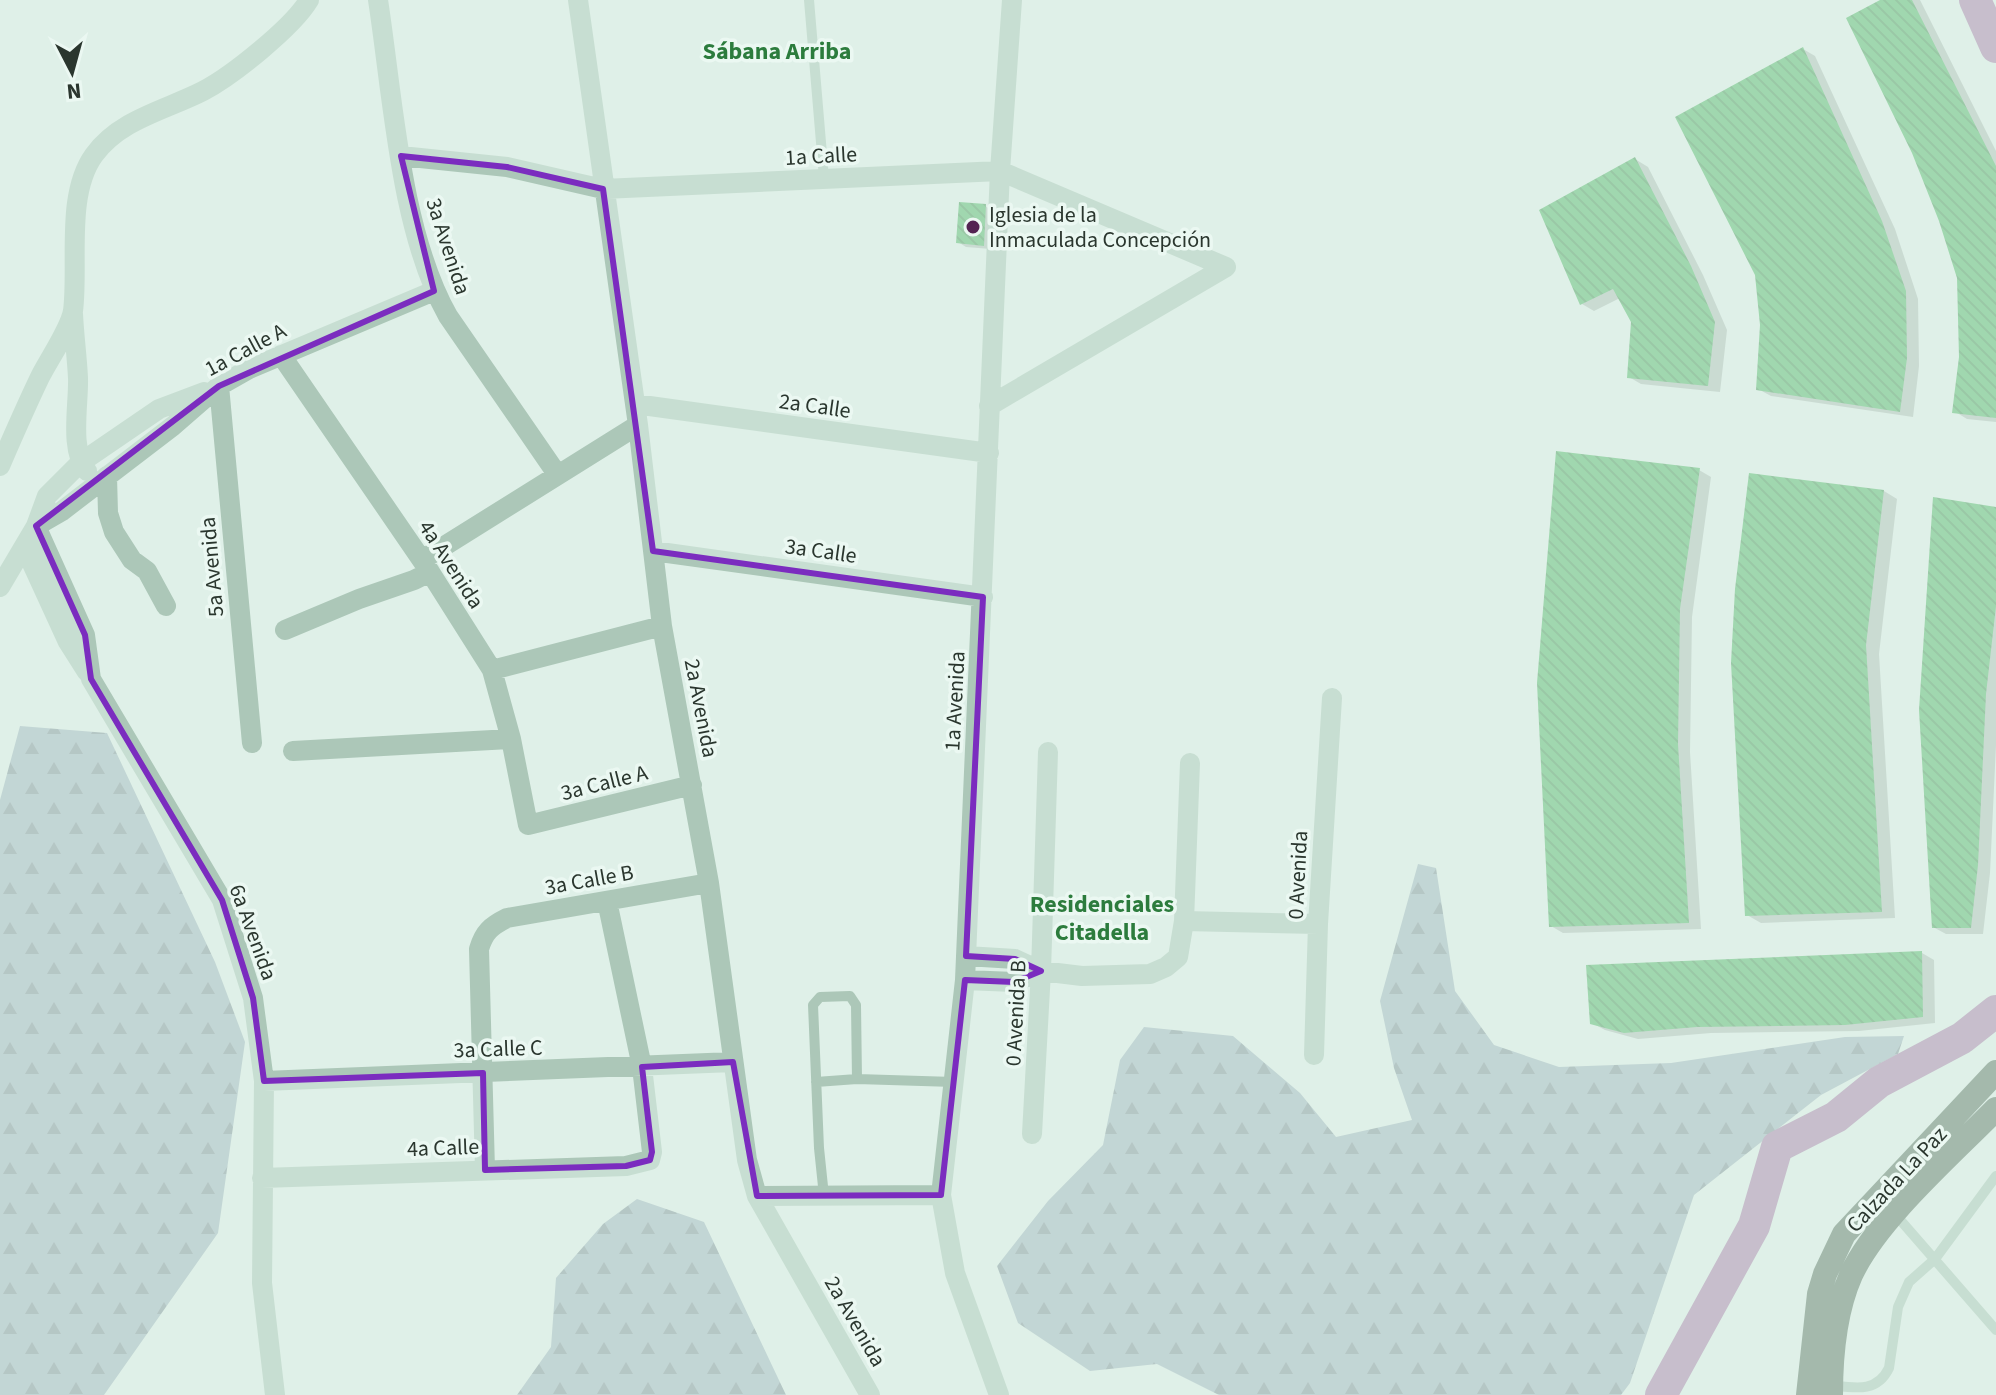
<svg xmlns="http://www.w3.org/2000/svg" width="1996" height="1395" viewBox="0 0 1996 1395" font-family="'Source Sans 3',sans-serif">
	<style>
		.forest { fill: url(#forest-firs) }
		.shadow { fill: #0003 }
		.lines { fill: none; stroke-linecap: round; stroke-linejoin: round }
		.river { stroke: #aa81aa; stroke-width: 32 }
		.building { fill: url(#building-back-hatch) }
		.lane { stroke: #acc7b8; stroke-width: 10 }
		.street { stroke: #acc7b8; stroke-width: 20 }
		.primary { stroke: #5d7665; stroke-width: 24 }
		.marked { fill: none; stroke: #7b2cbf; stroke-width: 6; stroke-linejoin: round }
		.poi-dot { fill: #532452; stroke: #ebf8f2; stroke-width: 3 }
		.labels { text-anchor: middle; stroke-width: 7; stroke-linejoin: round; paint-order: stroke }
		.street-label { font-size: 22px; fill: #2a362e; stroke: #ebf8f2 }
		.poi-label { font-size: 22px; fill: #2a362e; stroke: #ebf8f2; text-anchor: start }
		.neighbourhood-label { font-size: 24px; font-weight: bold; fill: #2c7c3d; stroke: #ebf8f2 }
	</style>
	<defs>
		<pattern id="forest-firs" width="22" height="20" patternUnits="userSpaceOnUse" patternTransform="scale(2)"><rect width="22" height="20" fill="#a1b5be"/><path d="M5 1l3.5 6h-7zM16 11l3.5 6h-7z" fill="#83949b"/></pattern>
		<pattern id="building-back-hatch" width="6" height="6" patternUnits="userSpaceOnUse" patternTransform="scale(2)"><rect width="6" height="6" fill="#55b96a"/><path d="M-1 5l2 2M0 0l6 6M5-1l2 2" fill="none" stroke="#479758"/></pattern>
	</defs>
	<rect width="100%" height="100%" fill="#dff0e8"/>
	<!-- forest -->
	<path class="forest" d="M20,726L107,733L215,962L245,1042L218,1233L104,1395H0V800Z
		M1418,864L1436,868L1455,991L1494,1045L1559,1067L1671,1063L1845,1037L1904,1036L1898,1054L1821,1095L1694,1195L1630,1383L1621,1395H1219L1157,1364L1090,1371L1018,1323L997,1266L1048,1201L1103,1145L1120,1060L1144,1027L1233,1036L1300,1093L1336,1137L1412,1120L1394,1068L1380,1001Z
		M637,1199L704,1222L786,1395H517L551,1347L556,1278L603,1224Z"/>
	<!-- shadow -->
	<path class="shadow" d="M1884,0H1920L1996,151V422L1967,419L1954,411L1961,357L1959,277Z
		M1803,49L1815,56L1895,229L1918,299L1919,366L1913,417L1771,396L1758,389Z
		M1635,159L1648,167L1703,275L1727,330L1720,392L1641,384L1629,377L1633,322L1620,298L1594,311L1582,304Z
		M985,206L993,211L991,249L966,247L958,242Z
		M1699,470L1711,477L1692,617L1690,752L1701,929L1563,933L1551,926Z
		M1884,491L1897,499L1879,654L1895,918L1761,923L1747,915Z
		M1996,509V745L1990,873L1983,934H1946L1933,927Z
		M1922,953L1934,960L1935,1023L1859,1031L1711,1033L1638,1039L1605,1030L1592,1023Z"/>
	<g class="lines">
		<!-- river -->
		<path class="river" d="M1975,0L1996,47
			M1661,1395L1754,1226L1777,1147L1836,1117L1879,1082L1962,1038L1996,1011"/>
	</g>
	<!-- building -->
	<path class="building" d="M1880,0H1912L1996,166V418L1952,413L1959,357L1957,278L1939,221L1912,153L1846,18Z
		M1803,47L1882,221L1906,291L1907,358L1900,412L1756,390L1760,325L1755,275L1675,117Z
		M1635,157L1691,266L1715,322L1708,386L1627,378L1631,322L1613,289L1580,305L1539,210Z
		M959,202L986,204L984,246L956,243Z
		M1556,451L1700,468L1680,609L1678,744L1689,923L1549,927L1537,683Z
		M1749,473L1884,490L1866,645L1882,912L1745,916L1731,663L1735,589Z
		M1933,497L1996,507V606L1986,694L1978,865L1971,928H1932L1919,710Z
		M1922,951L1923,1017L1845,1025L1697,1027L1624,1033L1590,1024L1586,965Z"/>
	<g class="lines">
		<!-- lane -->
		<path class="lane" d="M809,0L824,178
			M816,1082L857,1079L954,1082
			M824,1196L819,1148L813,1005L820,997L850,996L856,1005L857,1079
			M1895,1214L1996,1330
			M1831,1385C1855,1388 1877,1393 1889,1368L1898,1307L1909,1282L1935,1259L1996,1176"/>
		<!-- street -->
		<path class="street" d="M378,0C393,97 400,231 448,316L557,474
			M578,0L638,425L662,626L709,883L747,1160L757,1196L870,1395
			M401,156L507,167L603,189L1000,171L1226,267
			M73,314C74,335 77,357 78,378C79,404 69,450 87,471
			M281,355L430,572L492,670L511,739L528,825L692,785
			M219,386L252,743
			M635,404L989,453
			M989,406L1226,267
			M0,466C13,436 26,406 40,377C49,359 70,329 73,311C79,265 65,195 94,155C120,119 166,110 203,91C232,76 293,27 309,0
			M107,476L108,513L114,532L132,560L147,571L166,606
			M36,526L85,635L91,679L222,900L253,998L264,1081L262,1283L275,1395
			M36,526L47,496L80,463L159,409L204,392
			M24,546L68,642L87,672
			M653,551L983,597
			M422,560L638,425
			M0,587L36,526L62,511L173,426L219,386L249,369L434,291
			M285,630L359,599L414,580L430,572
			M492,670L662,626
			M293,751L511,739
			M1184,921L1318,924
			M966,956L1015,959L1041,971
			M965,980L1014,982L1041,971L1082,976L1150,974L1166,967L1178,957L1184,921L1190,763
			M1314,1055L1318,924L1332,698
			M264,1081L733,1062
			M1032,1134L1041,971L1048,752
			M485,1170L479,949C484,932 491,926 507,918L709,883
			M262,1178L626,1166L650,1160L652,1152L642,1067L607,901
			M757,1196L941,1195
			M999,1395L955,1273L941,1195L965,980L1000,171L1012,0"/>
		<!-- primary -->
		<path class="primary" d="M1808,1395L1819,1294L1825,1274L1844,1234L1996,1072
			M1831,1395C1831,1356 1835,1311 1851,1275C1877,1219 1952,1154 1996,1109"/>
	</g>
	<!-- marked area -->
	<path d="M0 0H1996V1395H0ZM401,156L507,167L603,189L653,551L983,597L966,956L1015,959L1041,971L1014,982L965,980L941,1195L757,1196L733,1062L642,1067L652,1152L650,1160L626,1166L485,1170L483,1073L264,1081L253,998L222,900L91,679L85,635L36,526L219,386L434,291Z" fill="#dff0e8" fill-opacity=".55" fill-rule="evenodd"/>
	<path class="marked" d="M401,156L507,167L603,189L653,551L983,597L966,956L1015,959L1041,971L1014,982L965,980L941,1195L757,1196L733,1062L642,1067L652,1152L650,1160L626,1166L485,1170L483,1073L264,1081L253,998L222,900L91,679L85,635L36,526L219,386L434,291Z"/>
	<!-- markers -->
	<circle class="poi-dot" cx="973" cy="227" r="8"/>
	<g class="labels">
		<!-- street labels -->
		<g class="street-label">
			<text transform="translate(821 155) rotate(-3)" y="8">1a Calle</text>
			<text transform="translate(449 246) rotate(72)" y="8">3a Avenida</text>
			<text transform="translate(245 349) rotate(-28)" y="8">1a Calle A</text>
			<text transform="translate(815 405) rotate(8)" y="8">2a Calle</text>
			<text transform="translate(821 550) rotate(8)" y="8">3a Calle</text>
			<text transform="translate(452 564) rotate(57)" y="8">4a Avenida</text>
			<text transform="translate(211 567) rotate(-95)" y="8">5a Avenida</text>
			<text transform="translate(954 701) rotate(-87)" y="8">1a Avenida</text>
			<text transform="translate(702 708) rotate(79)" y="8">2a Avenida</text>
			<text transform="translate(604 782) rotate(-14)" y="8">3a Calle A</text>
			<text transform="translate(1297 875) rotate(-87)" y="8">0 Avenida</text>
			<text transform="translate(589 879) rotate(-10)" y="8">3a Calle B</text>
			<text transform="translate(254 932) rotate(70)" y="8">6a Avenida</text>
			<text transform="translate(1015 1013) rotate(-87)" y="8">0 Avenida B</text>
			<text transform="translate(498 1048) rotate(-2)" y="8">3a Calle C</text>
			<text transform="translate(443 1147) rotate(-2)" y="8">4a Calle</text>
			<text transform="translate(1896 1179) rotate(-47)" y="8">Calzada La Paz</text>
			<text transform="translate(856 1321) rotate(60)" y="8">2a Avenida</text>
		</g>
		<!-- poi labels -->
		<g class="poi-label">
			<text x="989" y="222">Iglesia de la<tspan x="989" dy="25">Inmaculada Concepción</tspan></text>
		</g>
		<!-- neighbourhood labels -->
		<g class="neighbourhood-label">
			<text x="777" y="59">Sábana Arriba</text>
			<text x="1102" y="912">Residenciales<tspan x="1102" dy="28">Citadella</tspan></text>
		</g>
	</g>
	<!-- north arrow -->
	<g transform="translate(72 72) rotate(174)" stroke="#ebf8f2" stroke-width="6" paint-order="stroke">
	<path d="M0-6L14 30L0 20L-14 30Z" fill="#2a362e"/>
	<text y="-12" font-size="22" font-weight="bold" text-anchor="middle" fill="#2a362e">N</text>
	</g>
</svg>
